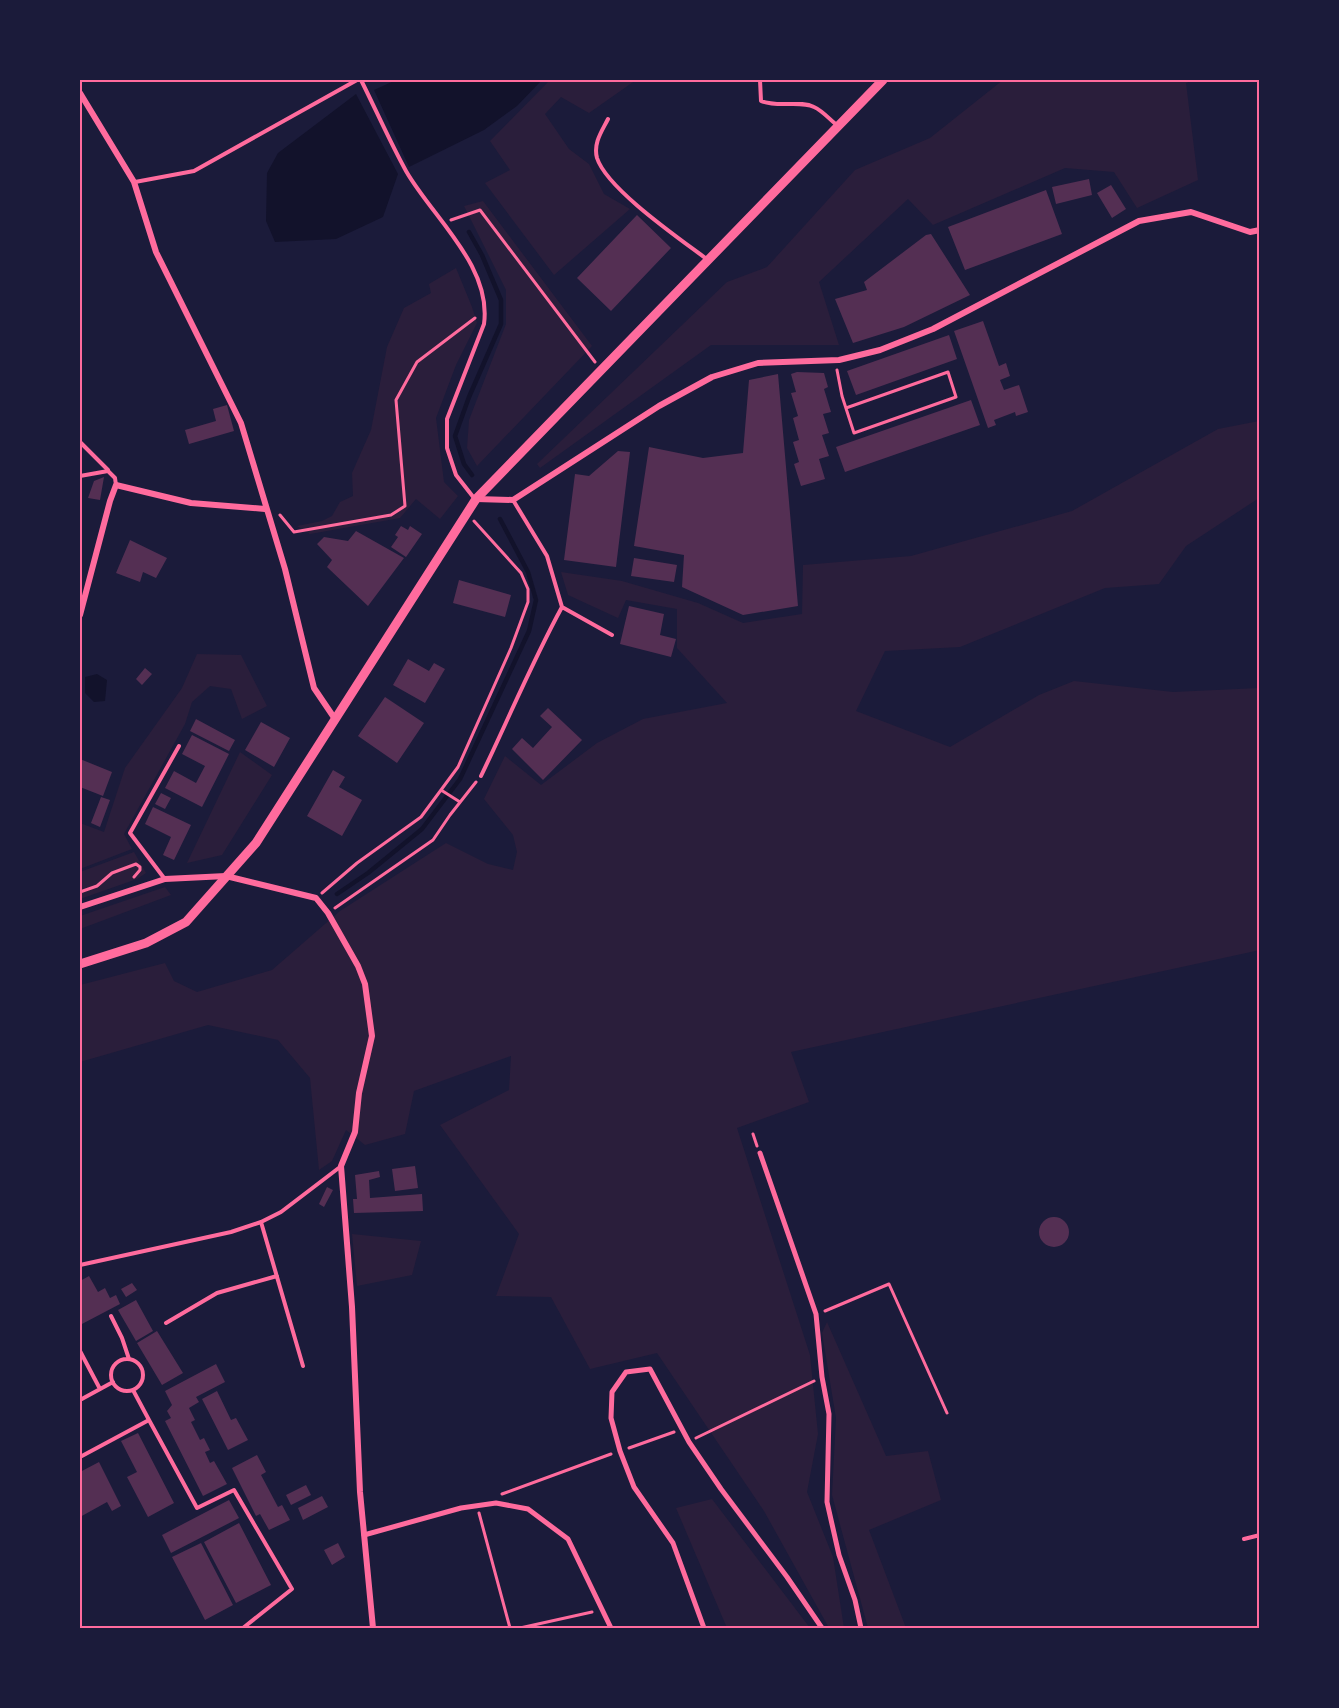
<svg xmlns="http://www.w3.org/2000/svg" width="1339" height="1708" viewBox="0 0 1339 1708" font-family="Mulish,sans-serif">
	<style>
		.green { fill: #2a1e3b }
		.water { fill: #12122b }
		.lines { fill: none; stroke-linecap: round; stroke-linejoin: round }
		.stream { stroke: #12122b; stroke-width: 4.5 }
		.building { fill: #542f53 }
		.path { stroke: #ff6b9d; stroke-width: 3 }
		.service { stroke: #ff6b9d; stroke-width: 4 }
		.pedestrian { stroke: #ff6b9d; stroke-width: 5 }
		.minor { stroke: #ff6b9d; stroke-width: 6 }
		.tertiary { stroke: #ff6b9d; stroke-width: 9 }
		.neatline { fill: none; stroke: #ff6b9d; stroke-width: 2 }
	</style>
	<rect width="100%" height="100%" fill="#1b1b3a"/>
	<!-- green -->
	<path class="green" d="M550,80H636L589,113L561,97L545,114L569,149L589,164L604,194L630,209L554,275L485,183L510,170L490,141Z
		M1003,80H1194L1186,83L1198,180L1137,208L1114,172L1065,168L933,225L908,199L819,282L839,345H711L540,468L537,464L727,282L767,267L855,170L930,138Z
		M483,201L592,346L477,466L467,448L469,420L506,324V290L464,206Z
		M456,268L472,307L477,323L456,365L436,418L444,482L458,496L440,519L416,499L400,518L310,534L297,526L322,521L332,516L340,502L353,496L352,473L371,430L387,347L404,308L431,293L429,284Z
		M1259,421V498L1186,546L1159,584L1105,588L960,647L885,651L856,711L950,747L1039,695L1074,681L1173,692L1259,688L1260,950L791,1052L809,1102L737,1128L810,1355L818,1434L807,1492L833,1557L844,1628H829L764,1511L657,1353L590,1369L551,1297L496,1296L519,1234L440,1125L509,1090L511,1056L414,1091L405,1134L365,1145L346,1130L332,1161L319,1170L310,1078L278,1040L208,1025L80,1062V985L165,963L174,981L197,992L272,970L340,911L446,843L488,864L513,870L517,852L513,835L484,799L505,756L541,785L597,743L643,719L727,703L677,648V609L626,600L618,618L568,595L561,572L622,581L698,603L743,623L802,614L803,565L911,556L1072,511L1218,429Z
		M197,654L241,655L267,706L242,719L231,689L210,686L192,702L185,724L124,834L132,849L80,869V823L104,832L125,768L182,688Z
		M240,752L272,775L222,855L187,863Z
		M134,852L146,873L137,879L80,899V872Z
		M165,887L171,895L80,929V916Z
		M352,1234L421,1241L412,1275L357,1286Z
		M827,1322L886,1456L928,1451L941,1500L869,1530L906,1628H868L832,1495L836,1418L822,1333Z
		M712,1499L810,1628H727L676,1508Z"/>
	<!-- water -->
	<path class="water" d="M396,80H542L517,106L484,130L409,167L374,90Z
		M356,94L398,174L383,217L336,239L275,242L266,221L267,173L278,153Z
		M97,674L107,680L105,701L94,702L85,693V677Z"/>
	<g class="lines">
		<!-- stream -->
		<path class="stream" d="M469,232L482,255L501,300V324L469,397L455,436L464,464L472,475
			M337,894L368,873L422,829L460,779L529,631L536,600L528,572L500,519"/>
	</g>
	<!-- building -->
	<path class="building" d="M1089,179L1092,195L1056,204L1052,187Z
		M1111,185L1126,209L1112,218L1097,193Z
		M1046,190L1062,234L965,270L948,227Z
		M637,215L671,248L611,311L577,278Z
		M931,234L970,295L904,327L853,343L835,299L867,290L864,282L926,235Z
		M983,321L999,366L1006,363L1010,376L1000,380L1004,390L1019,385L1028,412L1016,416L1015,412L994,420L996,425L988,428L954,331Z
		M949,335L957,359L856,395L847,371Z
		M797,372L824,373L828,387L824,389L831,412L823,414L829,433L822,435L829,456L819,459L825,479L801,486L794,464L799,462L793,442L799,440L793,418L798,416L791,393L796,392L791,374Z
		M778,374L798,606L743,615L682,587L684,555L634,546L649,447L703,458L743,453L749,380Z
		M971,400L980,425L845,472L836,447Z
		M227,405L234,431L189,444L185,430L216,421L213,409Z
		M618,451L630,452L616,567L564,560L575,474L589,476Z
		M104,477L100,500L88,498L94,481Z
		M401,526L408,530L410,526L422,534L406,557L391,547L398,537L395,535Z
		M356,531L404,558L368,606L327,567L332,560L317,544L324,537L348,541Z
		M130,540L167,558L156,578L143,572L140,582L116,573Z
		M634,558L677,565L674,582L631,576Z
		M459,580L511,595L505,617L453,603Z
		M629,606L664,614L660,635L676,639L671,657L620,644Z
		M408,659L429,671L434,663L445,669L425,703L393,685Z
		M145,668L152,674L142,685L136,679Z
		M385,697L424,723L397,763L358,736Z
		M548,708L582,740L543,780L512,749L522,738L533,748L552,727L540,716Z
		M196,719L235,740L229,751L190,731Z
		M261,722L290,738L274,767L245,750Z
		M192,735L229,754L202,807L165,788L174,771L196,783L205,766L182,754Z
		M80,759L112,772L103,796L80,787Z
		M333,770L345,777L339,787L362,800L342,836L307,816Z
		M161,793L171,798L165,809L155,804Z
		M101,797L110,800L100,827L91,823Z
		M153,807L191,825L174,860L163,855L171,837L145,824Z
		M415,1166L418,1188L395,1191L392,1169Z
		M379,1171L380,1177L369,1180L370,1198L422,1194L423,1211L354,1213L353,1199H357L355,1175Z
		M327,1187L333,1190L324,1207L319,1204Z
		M1039 1232a15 15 0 1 1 30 0a15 15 0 1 1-30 0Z
		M89,1276L98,1292L105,1288L110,1298L116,1295L120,1304L80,1325V1281Z
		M132,1283L137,1290L126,1297L121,1289Z
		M136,1300L153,1331L136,1341L118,1310Z
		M157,1331L183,1373L162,1385L137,1343Z
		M216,1364L225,1382L196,1397L199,1402L189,1408L195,1420L191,1422L200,1440L204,1438L210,1450L205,1452L210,1463L214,1461L227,1484L203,1496L165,1421L171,1418L167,1411L172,1405L165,1391Z
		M217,1391L231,1420L236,1418L248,1440L228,1450L202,1399Z
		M138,1433L174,1503L148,1517L127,1477L137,1472L121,1441Z
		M257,1455L266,1472L261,1475L278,1507L282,1505L290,1520L269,1530L260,1514L256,1516L232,1468Z
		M99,1462L121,1506L112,1511L107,1502L80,1517V1472Z
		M306,1485L311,1495L291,1505L286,1495Z
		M322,1496L328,1507L303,1520L298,1508Z
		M229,1500L239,1518L171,1553L162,1535Z
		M239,1523L271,1585L236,1603L204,1542Z
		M201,1543L233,1605L205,1620L172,1557Z
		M338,1543L345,1557L332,1565L324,1550Z"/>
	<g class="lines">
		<!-- path -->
		<path class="path" d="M451,220L480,210L595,362
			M837,370L842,396L854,433L956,397L948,372L846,408
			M280,515L294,532L391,515L405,506L396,400L417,362L475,318
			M441,790L460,802
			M80,892L97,886L112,873L136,864L140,867V870L134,877
			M322,893L357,863L421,817L458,767L511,648L528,602V589L521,573L474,521
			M335,908L433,840L450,815L476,782
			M753,1134L757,1146
			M825,1311L889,1284L947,1413
			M696,1438L814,1381
			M629,1448L674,1432
			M502,1494L611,1454
			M479,1513L510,1628
			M520,1628L592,1612"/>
		<!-- service -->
		<path class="service" d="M361,80C376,110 390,142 406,171C433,218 492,266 484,324L447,419V448L456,475L474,498
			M760,80L761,101C778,108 800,100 814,107C823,111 830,120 838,126
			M608,119C602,131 593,143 597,158C607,189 680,239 708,260
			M135,182L194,171L357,80
			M80,442L108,470
			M80,476L108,471L115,478L116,485
			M562,607L612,635
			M481,776C508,720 532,662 562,607L547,556L513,500
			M164,878L130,833L179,746
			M261,1222L303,1366
			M80,1265L231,1232L261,1222L281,1212L340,1167
			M111,1316L122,1338L129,1359
			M166,1323L217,1293L277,1276
			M80,1351L100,1389
			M111 1375a16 16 0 1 1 32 0a16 16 0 1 1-32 0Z
			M133,1390L149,1420
			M80,1400L113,1382
			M80,1457L149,1420L197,1508L234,1490L292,1589L243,1628
			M1244,1539L1260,1535"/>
		<!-- pedestrian -->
		<path class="pedestrian" d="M760,1153L816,1314L822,1377L829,1414L827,1502L839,1555L855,1600L861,1628
			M364,1535L461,1508L496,1503L528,1509L568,1539L611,1628
			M704,1628L673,1543L634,1487L620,1451L611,1418L612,1392L626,1372L650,1369L689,1442L721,1489L787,1577L822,1628"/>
		<!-- minor -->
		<path class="minor" d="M80,93L134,182L156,252L241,423L285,569L314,688L335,719
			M476,499L513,500L659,406L712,377L758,363L839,360L880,350L933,329L1139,221L1191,212L1250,232L1260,230
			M80,615L110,501L116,485L191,503L265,509
			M80,907L165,879L226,876L316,898L328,913L358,966L365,984L372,1036L359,1093L355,1132L341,1166L352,1307L360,1492L373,1628"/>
		<!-- tertiary -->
		<path class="tertiary" d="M80,964L146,943L186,922L256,843L476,499L883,80"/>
	</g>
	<!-- border -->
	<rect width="1339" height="1708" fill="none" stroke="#1b1b3a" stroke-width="162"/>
	<rect x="81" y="81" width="1177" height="1546" class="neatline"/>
</svg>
